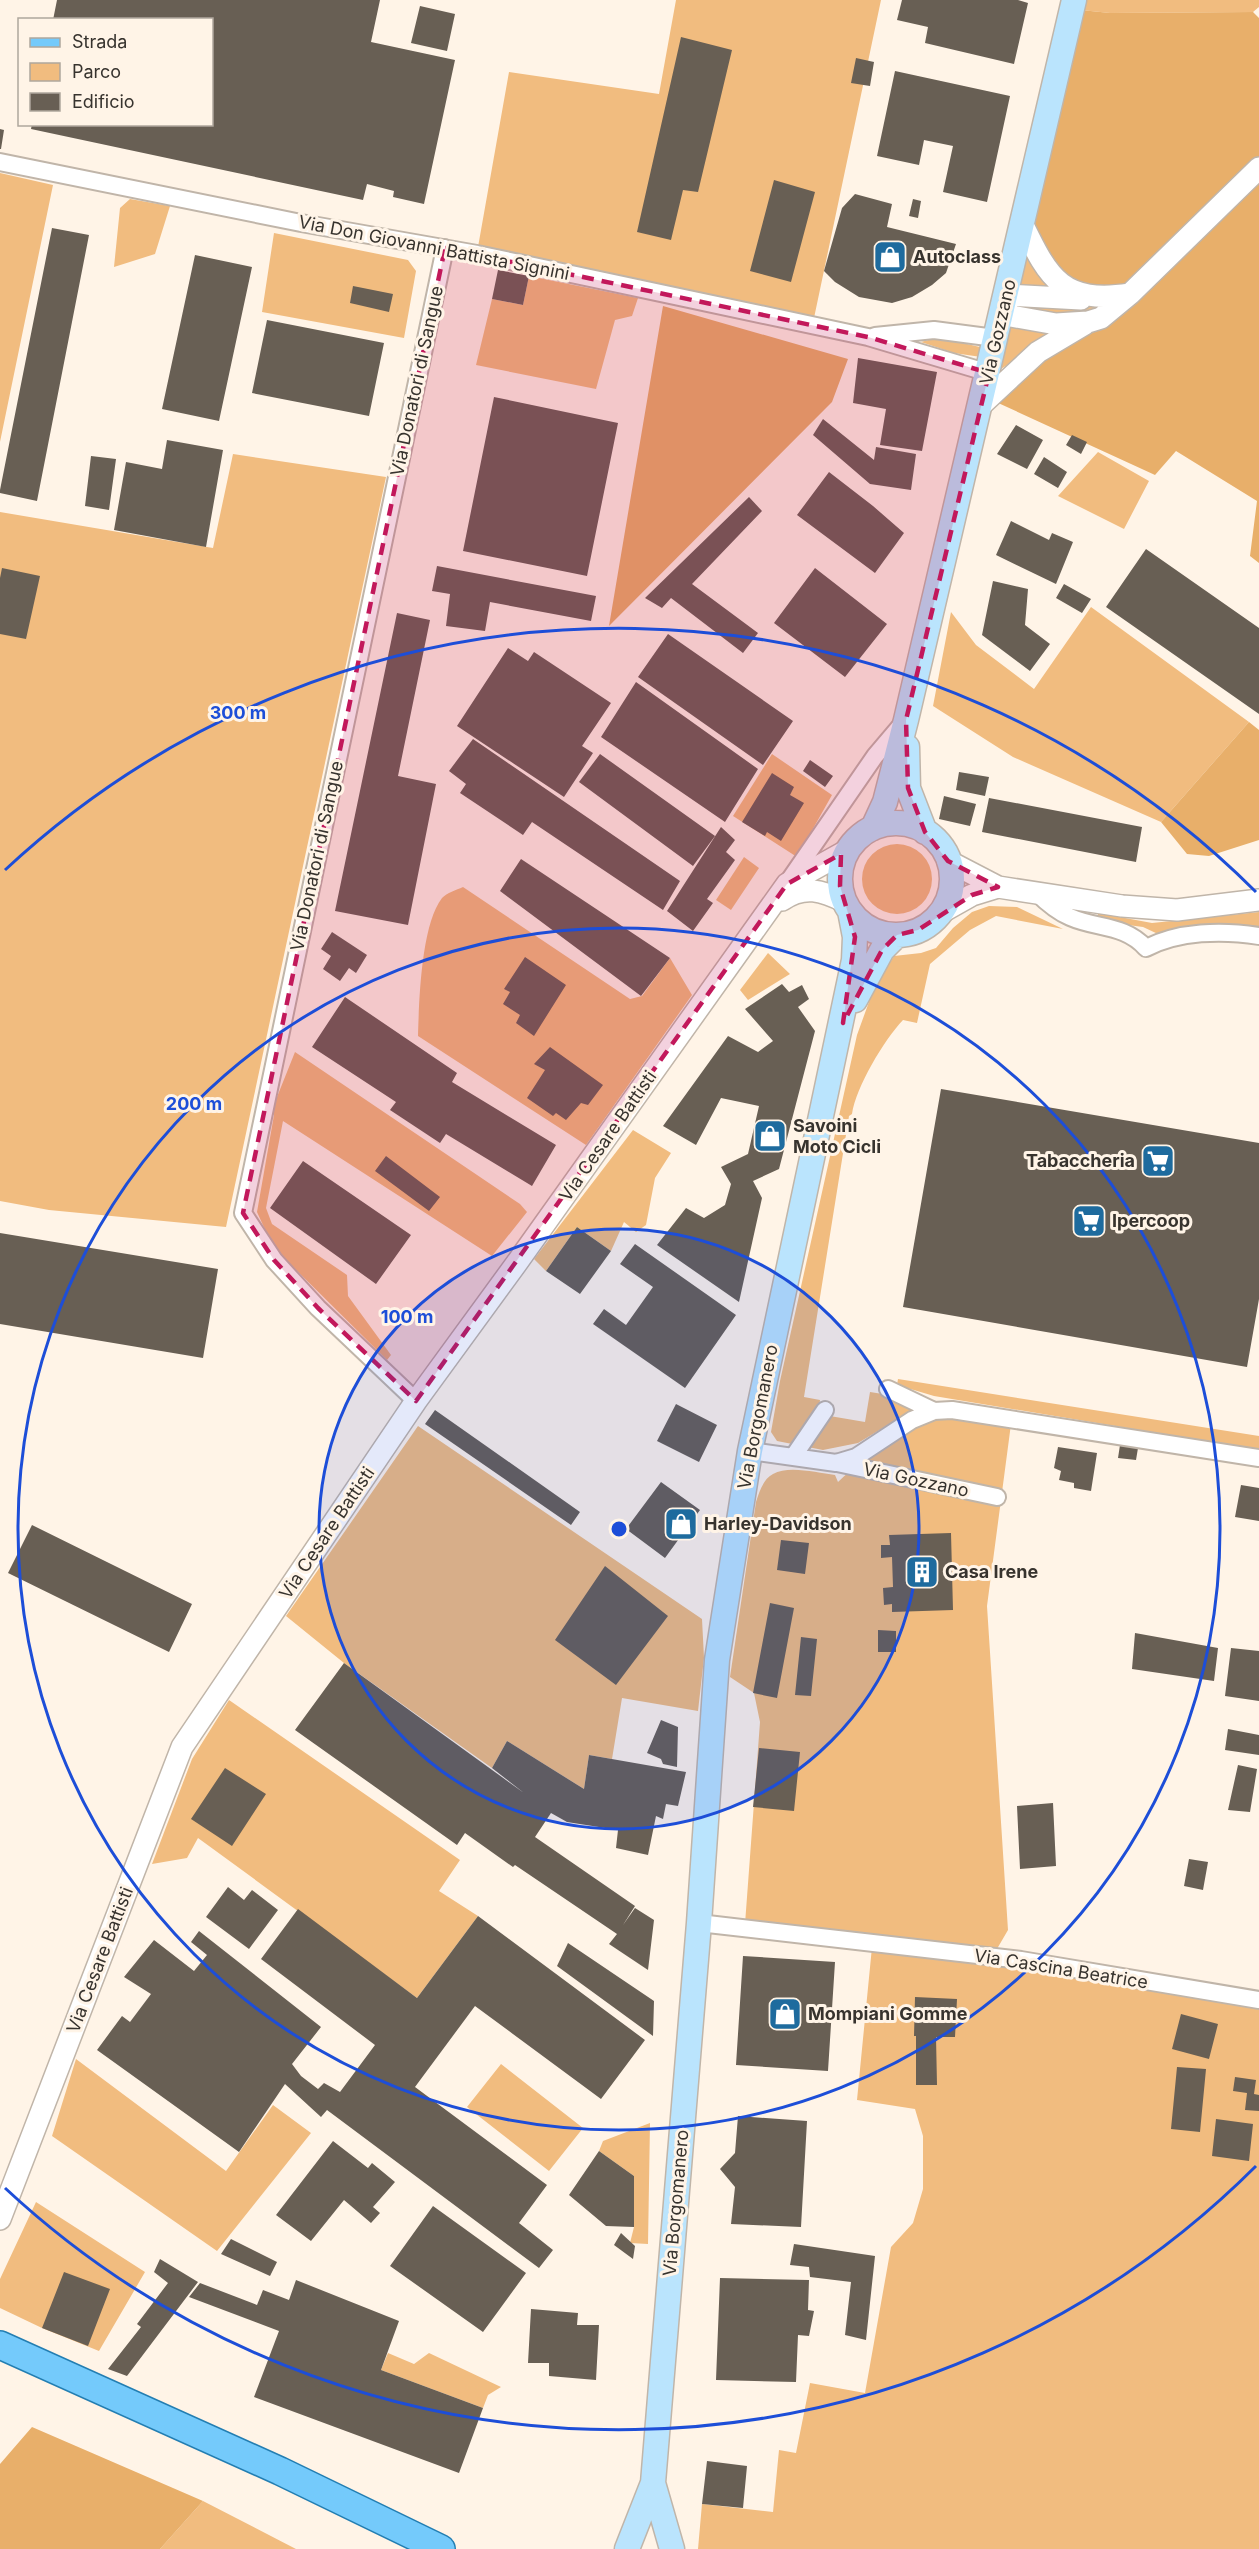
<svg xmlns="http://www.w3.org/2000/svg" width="1259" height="2549" viewBox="0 0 1259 2549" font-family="Inter,sans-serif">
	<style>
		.green { fill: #f1bc7f }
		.forest { fill: #e8af6a }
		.building { fill: #685f54 }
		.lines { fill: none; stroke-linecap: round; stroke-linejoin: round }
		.minor-casing { stroke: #c0b5a9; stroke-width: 20 }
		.tertiary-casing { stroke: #c0b5a9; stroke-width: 24 }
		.secondary-casing { stroke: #c0b5a9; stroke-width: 27 }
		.primary-casing { stroke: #237eb2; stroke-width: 30 }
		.minor { stroke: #fff; stroke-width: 16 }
		.tertiary { stroke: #fff; stroke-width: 21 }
		.secondary { stroke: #bae4fd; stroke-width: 24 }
		.primary { stroke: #74cafb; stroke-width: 27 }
		.marked { fill: #c2185b; fill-opacity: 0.2; stroke: #c2185b; stroke-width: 4.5; stroke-dasharray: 12 8; stroke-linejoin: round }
		.ring { fill: none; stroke: #1d4ed8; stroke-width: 3 }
		.labels { text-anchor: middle; stroke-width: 6; stroke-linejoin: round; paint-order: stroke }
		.street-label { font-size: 18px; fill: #37332e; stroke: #fff4e7 }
		.poi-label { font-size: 18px; font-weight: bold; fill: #37332e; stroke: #fff4e7; text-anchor: start }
		.centre { fill: #1d4ed8; stroke: #fff4e7; stroke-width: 3 }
		.ring-label { font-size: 18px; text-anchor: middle; font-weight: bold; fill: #1d4ed8; stroke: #fff4e7; stroke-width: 6; stroke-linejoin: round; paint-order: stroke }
	</style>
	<rect width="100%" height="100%" fill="#fff4e7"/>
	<!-- green -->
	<path class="green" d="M676,0H881L814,318L478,247L509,72L659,94Z
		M1083,0H1259V7L1253,12L1110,13L1081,10Z
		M0,173L53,185L0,442Z
		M130,199L170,206L155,254L114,267L120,208Z
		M274,233L408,260L416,271L404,338L262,312Z
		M1026,250L1058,291L1016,288Z
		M529,276L638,298L632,316L615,320L596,389L476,365L492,299L523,305Z
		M1014,300L1104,302C1089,325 1035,312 1013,307Z
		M1006,323L1044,333L1057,334L996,372Z
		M932,339H946L984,348L981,357L954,353L921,342Z
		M1098,452L1149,481L1124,529L1058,496Z
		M233,454L386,477L226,1227L49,1210L0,1201V512L213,548Z
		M1091,607L1249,722L1161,822L1013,757L933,706L951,612L976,645L1034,689Z
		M772,754L832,795L797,857L733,816Z
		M862 879a35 35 0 1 1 70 0a35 35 0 1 1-70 0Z
		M744,857L759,868L731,910L716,900Z
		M463,887L630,999L642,996L670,958L692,995L586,1145L418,1036C419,1002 421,925 442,898C447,893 456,890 463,887Z
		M989,906L1017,907L1063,929L996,916L970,930L930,964L917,1023L903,1020C884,1040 856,1087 852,1114L849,1116L804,1397L820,1400L818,1414L865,1422L870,1392L889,1395L916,1408L858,1443L823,1450L777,1441L771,1432L780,1381L857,1035L874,988L894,956L921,953L936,948L953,928L972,912Z
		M1259,912V926L1202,928L1158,934L1143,927L1098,921V913L1152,923Z
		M768,953L790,974L748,1000L740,990Z
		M295,1052L520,1204L527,1212L492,1256L283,1121L266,1208L272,1224L347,1275L348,1296L391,1355L387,1360L273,1247L257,1212L274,1115L271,1112Z
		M633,1130L671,1153L655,1178L646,1225L636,1232L624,1222L611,1251L577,1227L546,1271L534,1259Z
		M898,1379L1259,1436V1450L934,1396L897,1385Z
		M942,1417L1011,1424L987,1606L1008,1930L994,1954L745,1924L760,1722L754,1693L730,1677L756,1502C759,1493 763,1479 773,1474C789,1465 817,1473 835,1475L838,1482C868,1454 903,1429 942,1417Z
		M418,1426L702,1619L704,1658L698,1711L622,1698L612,1759L589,1755L584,1789L507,1741L492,1768L344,1663L286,1616Z
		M229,1700L460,1860L439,1891L478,1916L417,1998L198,1838L187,1858L152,1864L192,1759Z
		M872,1947L1259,2006V2549H698L702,2504L773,2512L779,2450L796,2453L810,2383L865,2393L891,2247L913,2223L923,2189V2136L915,2109L857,2100Z
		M76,2059L226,2171L273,2105L311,2133L217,2251L52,2136Z
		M501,2064L583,2128L549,2171L467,2107Z
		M650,2123L648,2244L630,2243L634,2227V2176L599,2151L603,2141Z
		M36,2202L145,2272L99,2351L42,2328L0,2308V2279Z
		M388,2353L414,2364L429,2353L501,2387L488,2395L483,2408L381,2370Z
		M203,2501L296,2549H160Z"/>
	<!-- forest -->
	<path class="forest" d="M1081,10L1110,13L1253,12L1259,18V157L1122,288L1079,285L1060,276L1034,226Z
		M1259,174V563L1250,556L1257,501L1176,451L1155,475L996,402L1017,380Z
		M663,306L848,359L832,402L609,626Z
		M1249,722L1259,730V840L1209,856L1187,854L1161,822Z
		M32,2427L203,2501L160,2549H0V2464Z"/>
	<!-- building -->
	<path class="building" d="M57,0H380L371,42L455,60L424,204L393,197L394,191L367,184L363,200L31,129L32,124H212V20H53Z
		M902,0H1018L1028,3L1014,64L925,43L928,27L897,20Z
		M420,6L455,14L447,51L411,43Z
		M681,37L732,50L698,192L683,190L671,240L637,232Z
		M856,58L874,62L870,86L851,83Z
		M895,71L1010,96L987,202L943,192L953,146L924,140L919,165L877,156Z
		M0,129L4,130L1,149H0Z
		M774,180L815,192L791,282L750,271Z
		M855,194L892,204L887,227L956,244L946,273L932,285L912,297L892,303L859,297L835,282L824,271L842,208Z
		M913,199L921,201L918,218L909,216Z
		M52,228L89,235L37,501L0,493V490Z
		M195,255L252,267L219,421L162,409Z
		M498,270L529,276L523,305L492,299Z
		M353,286L393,294L389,312L350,303Z
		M267,320L384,343L369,416L252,393Z
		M858,358L937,372L922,451L880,445L886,409L853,403Z
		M494,397L618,423L587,576L463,551Z
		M823,419L874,460L876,447L916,454L911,490L870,484L813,435Z
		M1016,425L1043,440L1027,469L997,454Z
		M1072,435L1087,442L1081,454L1066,445Z
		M167,440L223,450L206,547L114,530L126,462L162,469Z
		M91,456L116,459L109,510L85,506Z
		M1044,457L1067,472L1058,488L1034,474Z
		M829,472L873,506L904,533L875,573L797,515Z
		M749,497L762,511L692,584L758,633L743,653L671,598L662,608L645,598Z
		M1011,521L1049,540L1052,533L1073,542L1056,584L996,555Z
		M1146,549L1259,628V714L1106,607Z
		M437,566L596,596L591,621L490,602L485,631L446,626L450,594L432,591Z
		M2,568L40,576L26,639L0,634V578Z
		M815,568L887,624L845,677L774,623Z
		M993,581L1028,589L1025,625L1050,644L1030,671L982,635Z
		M1064,584L1091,599L1082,613L1056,598Z
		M397,613L430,620L398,776L436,784L408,925L335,911Z
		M668,634L793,721L763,765L638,677Z
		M508,648L528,661L534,652L611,703L582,746L593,753L564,797L457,726Z
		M636,682L758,769L725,822L601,737Z
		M473,739L680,881L663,910L532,822L523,835L460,793L466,784L449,771Z
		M600,754L715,836L693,866L579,782Z
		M810,760L833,776L825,787L803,771Z
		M959,772L989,777L985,796L956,790Z
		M772,773L794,787L790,795L804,803L781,841L767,832L765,836L742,822Z
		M944,796L976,804L970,826L939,819Z
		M989,798L1142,827L1136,862L982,832Z
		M721,827L735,840L726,852L735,860L707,899L713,903L693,931L667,911Z
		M521,859L670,958L641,996L500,891Z
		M332,932L367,955L356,973L349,968L340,981L323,969L331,956L321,949Z
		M525,957L566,985L534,1036L516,1023L520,1015L503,1004L510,992L504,989Z
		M782,984L789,992L802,985L809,999L798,1007L815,1031L779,1169L753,1181L762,1198L739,1302L657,1245L686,1208L704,1218L725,1205L731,1184L721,1167L748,1154L759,1106L721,1098L696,1145L663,1126L728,1036L758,1052L773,1041L745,1009Z
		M345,997L457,1073L452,1082L556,1145L532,1186L446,1134L440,1143L390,1110L396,1102L312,1047Z
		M550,1047L603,1085L588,1105L581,1103L566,1120L556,1113L553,1116L527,1098L545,1070L534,1064Z
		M941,1089L1259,1143V1299L1247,1367L903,1307Z
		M386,1156L440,1197L429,1211L375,1171Z
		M303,1161L411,1235L376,1284L270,1208Z
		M577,1227L611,1251L580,1294L546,1271Z
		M0,1233L218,1269L203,1358L0,1324Z
		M635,1244L736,1315L685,1388L593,1324L604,1309L626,1325L653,1287L620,1264Z
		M676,1404L717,1425L699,1462L657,1441Z
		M435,1410L580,1512L571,1525L425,1424Z
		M1120,1445L1138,1448L1136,1460L1118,1458Z
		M1058,1447L1097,1453L1091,1491L1074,1488V1483L1059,1480L1061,1471L1054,1468Z
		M661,1482L700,1510L665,1558L626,1529Z
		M1241,1485L1259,1488V1521L1235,1517Z
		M32,1525L192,1604L169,1652L8,1573Z
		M951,1533L953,1610L892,1612V1604L884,1605L883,1588L893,1587L892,1557L881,1558V1545H890L889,1535Z
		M781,1540L809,1543L805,1574L777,1570Z
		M605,1566L668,1616L616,1685L555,1640Z
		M770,1603L794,1608L777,1698L753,1693Z
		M878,1630L896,1631V1652H878Z
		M1135,1633L1218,1648L1214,1681L1132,1669Z
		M801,1637L817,1639L811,1696L795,1695Z
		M1231,1648L1259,1651V1701L1225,1696Z
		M344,1663L524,1793L492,1768L507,1741L584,1789L589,1755L686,1772L678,1806L666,1804L663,1819L656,1816L648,1855L616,1848L618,1830L567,1822L551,1813L535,1837L635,1906L623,1925L635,1908L654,1920L648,1970L609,1944L617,1934L515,1865L513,1867L465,1833L457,1845L295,1730Z
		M661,1720L678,1727L677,1767L663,1764L661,1759L647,1753Z
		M1228,1729L1259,1735V1755L1225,1750Z
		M759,1748L800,1752L794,1811L753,1807Z
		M1238,1765L1257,1769L1250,1812L1228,1810Z
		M225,1768L266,1794L232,1846L191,1819Z
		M1053,1803L1056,1866L1020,1869L1017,1806Z
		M1189,1859L1208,1862L1203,1890L1184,1886Z
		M228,1887L244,1900L252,1890L278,1910L249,1949L206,1917Z
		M298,1909L417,1998L478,1916L645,2040L601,2099L475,2006L415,2087L547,2185L519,2223L553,2250L539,2268L327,2110L321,2117L285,2084L239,2152L97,2050L122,2016L130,2022L151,1994L124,1977L154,1940L194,1971L207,1955L191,1942L199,1931L321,2027L292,2064L301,2076L318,2089L324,2083L340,2092L375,2045L261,1959Z
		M568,1943L654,2001L653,2036L557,1966Z
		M743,1956L835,1962L828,2071L736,2065Z
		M915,1997L957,1999L955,2037H936L937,2085H916V2036H914Z
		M1181,2014L1218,2024L1209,2059L1172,2049Z
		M1177,2067L1206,2069L1200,2132L1171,2129Z
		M1235,2077L1256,2080L1254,2094L1259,2095V2111L1245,2110L1247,2093L1233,2091Z
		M738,2116L807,2121L801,2227L731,2224L735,2187L720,2169L735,2153Z
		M1216,2119L1253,2124L1249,2161L1212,2156Z
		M333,2141L368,2168L372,2163L395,2182L373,2207L380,2213L371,2223L344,2200L311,2241L276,2215Z
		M599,2151L634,2176V2227L606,2226L569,2195Z
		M433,2206L526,2273L483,2332L390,2266Z
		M621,2233L635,2246L633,2259L614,2245Z
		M231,2239L277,2262L270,2276L221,2254Z
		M794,2244L875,2256L866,2340L845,2335L851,2282L810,2277L809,2267L790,2265Z
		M160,2259L198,2282L127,2376L108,2369L141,2327L137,2324L168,2283L154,2272Z
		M64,2272L110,2289L88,2346L42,2328Z
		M720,2278L809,2280L808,2310L814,2311L809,2336L798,2335L796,2382L716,2380Z
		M296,2280L399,2321L381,2370L483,2408L459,2473L254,2397L279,2331L189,2297L200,2283L257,2305L263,2290L289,2300Z
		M531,2309L578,2313L577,2325H599L596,2380L549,2376V2363H528Z
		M707,2461L747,2466L743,2508L702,2504Z"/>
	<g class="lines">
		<!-- minor casing -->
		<g class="minor-casing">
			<path id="minor" d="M0,162L301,223L477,254L684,298L868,337L989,373
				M875,336L934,330L995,338
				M788,882L875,756L903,723
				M1036,892C1046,902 1056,911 1070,917C1097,929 1124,924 1146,948C1179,931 1222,930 1259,936
				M888,1389L934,1411
				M416,1401L318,1308L274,1260L243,1213L445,248
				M750,1451L836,1463L856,1457L912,1420L934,1411L952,1410L1259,1458
				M793,1457L825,1410
				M837,1463L997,1497
				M699,1923L1021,1960L1259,2000"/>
		</g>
		<!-- tertiary casing -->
		<g class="tertiary-casing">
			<path id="tertiary" d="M1023,225C1049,279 1063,304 1130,294
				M1005,295L1081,299
				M1000,314L1056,324L1088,322L1101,318L1130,294L1259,168
				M981,405L1038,352L1085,324
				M948,861L998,887L1122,906L1177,910L1259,900
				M782,900C804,885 822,890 845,902
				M940,913L972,895L998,887
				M0,2219L182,1747L416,1401L516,1264L787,884L848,850"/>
		</g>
		<!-- secondary casing -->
		<g class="secondary-casing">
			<path id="secondary" d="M907,747L908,788L925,832
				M840 879a56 56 0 1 1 112 0a56 56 0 1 1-112 0Z
				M873,828L885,802L906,720L1074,0
				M855,1000L882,950L897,935
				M653,2483L672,2549
				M627,2549L653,2483L699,1923L717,1660L750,1451L854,960L855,937L850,911"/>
		</g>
		<!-- primary casing -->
		<g class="primary-casing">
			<path id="primary" d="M0,2345L280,2471L441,2549"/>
		</g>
		<!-- minor -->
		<use href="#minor" class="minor"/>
		<!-- tertiary -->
		<use href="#tertiary" class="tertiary"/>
		<!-- secondary -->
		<use href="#secondary" class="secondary"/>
		<!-- primary -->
		<use href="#primary" class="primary"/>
	</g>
	<!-- marked area -->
	<path class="marked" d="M445,248L868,337L989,373L906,720L908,788L925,832L948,861L998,887L972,895L918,930L897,935L882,950L843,1023L855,937L840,886L841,854L787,884L416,1401L318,1308L274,1260L243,1213Z"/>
	<!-- distance rings -->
	<circle cx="619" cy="1529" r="300" fill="#1d4ed8" fill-opacity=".12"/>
	<g class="ring">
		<circle cx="619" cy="1529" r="300"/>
		<circle cx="619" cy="1529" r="601"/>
		<path d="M1256 2166A901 901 0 0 1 5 2188M5 870A901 901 0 0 1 1256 892"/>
	</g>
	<!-- icons -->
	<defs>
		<g id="shop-square" transform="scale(1.725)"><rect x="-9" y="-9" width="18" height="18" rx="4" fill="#1e6b9e" stroke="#fff4e7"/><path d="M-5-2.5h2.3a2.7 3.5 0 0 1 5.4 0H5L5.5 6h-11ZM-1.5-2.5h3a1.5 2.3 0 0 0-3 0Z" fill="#fff"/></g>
		<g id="supermarket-square" transform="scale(1.725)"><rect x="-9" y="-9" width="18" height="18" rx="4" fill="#1e6b9e" stroke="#fff4e7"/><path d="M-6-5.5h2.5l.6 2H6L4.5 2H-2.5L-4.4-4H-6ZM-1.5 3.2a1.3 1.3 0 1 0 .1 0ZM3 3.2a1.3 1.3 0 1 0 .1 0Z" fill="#fff"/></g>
		<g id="building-square" transform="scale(1.725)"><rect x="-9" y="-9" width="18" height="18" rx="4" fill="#1e6b9e" stroke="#fff4e7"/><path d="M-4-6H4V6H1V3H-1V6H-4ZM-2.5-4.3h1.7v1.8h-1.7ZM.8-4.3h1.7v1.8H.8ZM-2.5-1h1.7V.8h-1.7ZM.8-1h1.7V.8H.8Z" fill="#fff"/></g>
	</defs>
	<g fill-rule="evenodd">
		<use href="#shop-square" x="890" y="257"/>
		<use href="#shop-square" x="770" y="1136"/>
		<use href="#supermarket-square" x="1158" y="1161"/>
		<use href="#supermarket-square" x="1089" y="1221"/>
		<use href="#shop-square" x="681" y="1524"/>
		<use href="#building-square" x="922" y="1572"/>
		<use href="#shop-square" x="785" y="2014"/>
	</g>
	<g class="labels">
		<!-- street labels -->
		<g class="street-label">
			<text transform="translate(434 248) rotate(11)" y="6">Via Don Giovanni Battista Signini</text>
			<text transform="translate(998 332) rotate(-77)" y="6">Via Gozzano</text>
			<text transform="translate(417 381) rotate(-78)" y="6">Via Donatori di Sangue</text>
			<text transform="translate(317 856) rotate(-78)" y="6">Via Donatori di Sangue</text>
			<text transform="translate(608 1136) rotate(-55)" y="6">Via Cesare Battisti</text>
			<text transform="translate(758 1417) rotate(-79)" y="6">Via Borgomanero</text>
			<text transform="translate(916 1480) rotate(12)" y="6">Via Gozzano</text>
			<text transform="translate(327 1533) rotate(-56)" y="6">Via Cesare Battisti</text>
			<text transform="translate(100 1960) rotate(-69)" y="6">Via Cesare Battisti</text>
			<text transform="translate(1061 1969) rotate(9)" y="6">Via Cascina Beatrice</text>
			<text transform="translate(676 2203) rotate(-85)" y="6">Via Borgomanero</text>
		</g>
		<!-- poi labels -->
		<g class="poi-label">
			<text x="913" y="263">Autoclass</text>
			<text x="793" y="1132">Savoini<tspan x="793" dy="21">Moto Cicli</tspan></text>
			<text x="1135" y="1167" text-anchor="end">Tabaccheria</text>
			<text x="1112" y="1227">Ipercoop</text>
			<text x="704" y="1530">Harley-Davidson</text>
			<text x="945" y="1578">Casa Irene</text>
			<text x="808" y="2020">Mompiani Gomme</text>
		</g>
	</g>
	<circle cx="619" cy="1529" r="9" class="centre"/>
	<g class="ring-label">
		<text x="238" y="719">300 m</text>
		<text x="194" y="1110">200 m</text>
		<text x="407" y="1323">100 m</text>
	</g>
	<!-- legend -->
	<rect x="18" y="18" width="195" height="108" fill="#fff4e7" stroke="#afa79d" stroke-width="1.5"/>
	<rect x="30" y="38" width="30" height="9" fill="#74cafb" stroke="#afa79d" stroke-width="1.5"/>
	<text x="72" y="48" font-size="18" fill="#37332e">Strada</text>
	<rect x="30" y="63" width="30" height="18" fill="#f1bc7f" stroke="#afa79d" stroke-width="1.5"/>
	<text x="72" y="78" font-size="18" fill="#37332e">Parco</text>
	<rect x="30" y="93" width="30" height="18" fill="#685f54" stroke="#afa79d" stroke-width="1.5"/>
	<text x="72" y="108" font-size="18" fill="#37332e">Edificio</text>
</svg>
